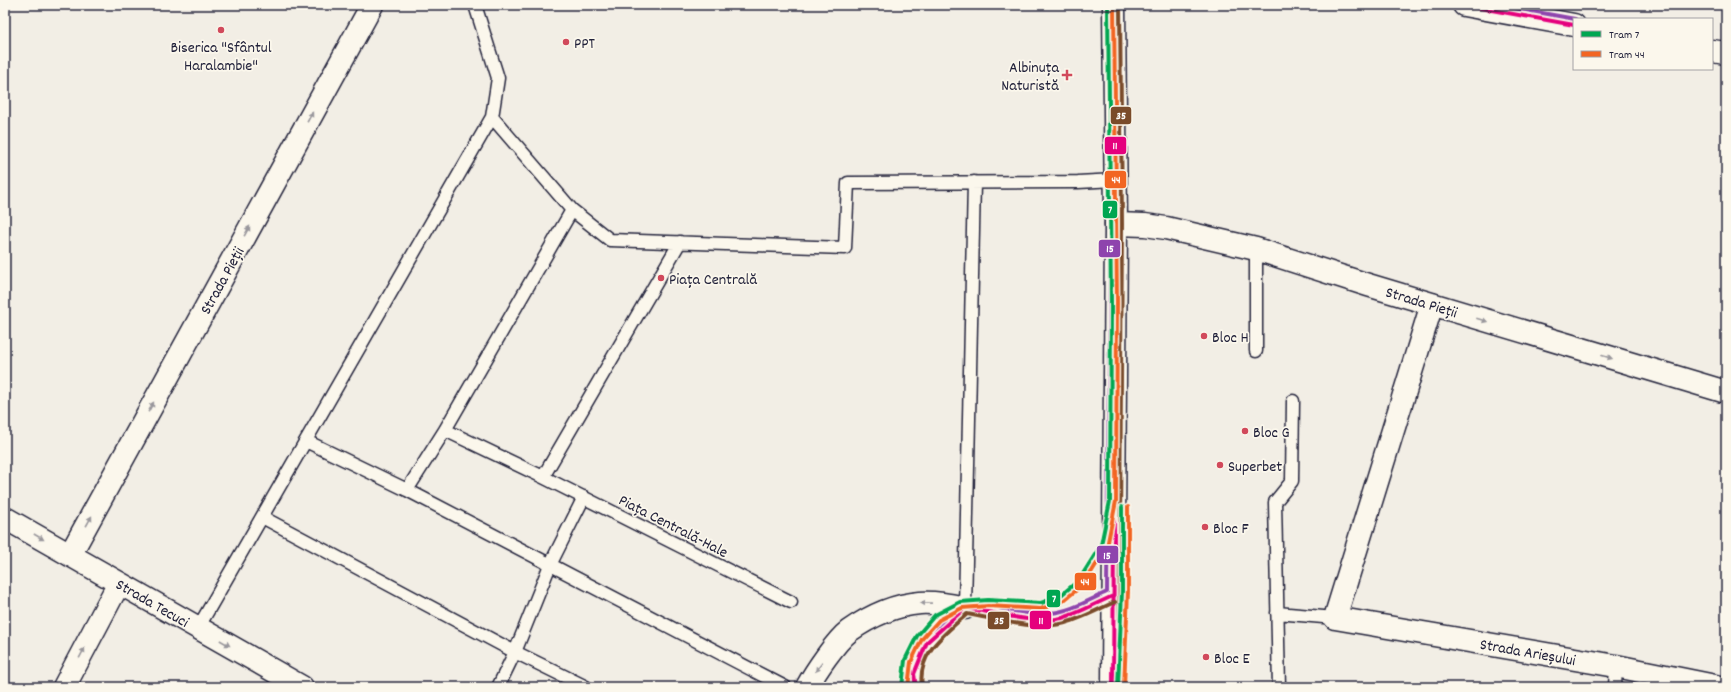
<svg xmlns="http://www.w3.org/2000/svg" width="1731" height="692" viewBox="0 0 1731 692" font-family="Dekko,sans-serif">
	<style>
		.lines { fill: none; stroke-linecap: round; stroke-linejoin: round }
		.lane-casing { stroke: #22223b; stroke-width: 15 }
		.street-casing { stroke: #22223b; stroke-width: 25 }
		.secondary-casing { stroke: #22223b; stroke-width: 25 }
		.lane { stroke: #fbf7ec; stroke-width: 12 }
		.street { stroke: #fbf7ec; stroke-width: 22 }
		.secondary { stroke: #fbf7ec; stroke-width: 22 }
		.bus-1-casing { stroke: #fbf7ec; stroke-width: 7 }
		.bus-2-casing { stroke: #fbf7ec; stroke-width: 7 }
		.bus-3-casing { stroke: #fbf7ec; stroke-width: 7 }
		.bus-1 { stroke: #e5007d; stroke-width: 4 }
		.bus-2 { stroke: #7a4b2a; stroke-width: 4 }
		.bus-3 { stroke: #8e44ad; stroke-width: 4 }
		.tram-1-casing { stroke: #fbf7ec; stroke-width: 7 }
		.tram-2-casing { stroke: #fbf7ec; stroke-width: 7 }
		.tram-1 { stroke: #00a651; stroke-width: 4 }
		.tram-2 { stroke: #f26522; stroke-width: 4 }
		.oneway { fill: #99979c }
		.poi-dot { fill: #d1495b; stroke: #fbf7ec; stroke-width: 1.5 }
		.labels { text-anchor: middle; stroke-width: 3.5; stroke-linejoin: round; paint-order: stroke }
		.poi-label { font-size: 16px; fill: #22223b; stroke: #fbf7ec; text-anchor: start }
		.street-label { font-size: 16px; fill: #22223b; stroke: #fbf7ec }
		.line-badge { stroke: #fbf7ec; stroke-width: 1.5 }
		.badge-label { font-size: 11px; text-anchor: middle; font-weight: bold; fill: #fff }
	</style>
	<rect width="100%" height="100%" fill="#f2eee5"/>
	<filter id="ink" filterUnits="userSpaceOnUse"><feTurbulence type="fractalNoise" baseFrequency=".025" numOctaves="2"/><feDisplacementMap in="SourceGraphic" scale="8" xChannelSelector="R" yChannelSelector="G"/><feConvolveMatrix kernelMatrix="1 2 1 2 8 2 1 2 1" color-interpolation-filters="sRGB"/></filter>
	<g filter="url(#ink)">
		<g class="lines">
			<!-- lane casing -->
			<g class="lane-casing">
				<path id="lane" d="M492,117L572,210L610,240L845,248L848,183L1078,182L1115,180
					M1256,351V249
					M445,430L543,477L791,602
					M306,441L407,490L785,687
					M543,477L680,242
					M407,490L445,430L572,210
					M262,517L515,652L586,687
					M965,608C990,611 1038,624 1061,618C1079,613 1095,603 1113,596
					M1277,613L1335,618
					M198,628L492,117L498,78L475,5
					M498,687L515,652L550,565L584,497
					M916,687L914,674L927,642L965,608L974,182
					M1279,687L1275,502L1292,481L1293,401
					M1615,687L1616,666"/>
			</g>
			<!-- street casing -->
			<g class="street-casing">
				<path id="street" d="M1116,224L1145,225L1166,228L1256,249L1368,285L1726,392
					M1432,304L1335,618L1616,666L1720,687
					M807,687C815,672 836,641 849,631C869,617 895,605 920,603C935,602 950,605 965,608"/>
			</g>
			<!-- secondary casing -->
			<g class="secondary-casing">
				<path id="secondary" d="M1464,5L1574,25
					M1712,51L1726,53
					M5,518L302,687
					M70,555L372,5
					M64,687L119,583
					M1113,687L1116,224L1114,5"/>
			</g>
			<!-- lane -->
			<use href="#lane" class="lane"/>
			<!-- street -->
			<use href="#street" class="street"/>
			<!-- secondary -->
			<use href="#secondary" class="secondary"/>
			<!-- bus-1 casing -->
			<g class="bus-1-casing">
				<path id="bus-1" d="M1464,5L1574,25
					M965,608C994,612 1033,625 1062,618C1080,613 1096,603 1113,596
					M916,687L914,674L927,642L965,608
					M1113,687L1116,224L1114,5"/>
			</g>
			<!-- bus-2 casing -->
			<g class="bus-2-casing">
				<path id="bus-2" d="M922,686C917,653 945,634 967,614C997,619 1031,630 1061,624C1080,620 1098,609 1115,602
					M1119,687L1122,224L1120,5"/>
			</g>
			<!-- bus-3 casing -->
			<g class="bus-3-casing">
				<path id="bus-3" d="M1498,5L1575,19
					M966,602C995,606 1029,618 1058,612C1075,609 1091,599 1107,592L1110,224L1108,5
					M910,687L908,672L922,639L961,604"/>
			</g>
			<!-- bus-1 -->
			<use href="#bus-1" class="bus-1"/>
			<!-- bus-2 -->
			<use href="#bus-2" class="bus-2"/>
			<!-- bus-3 -->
			<use href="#bus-3" class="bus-3"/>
			<!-- tram-1 casing -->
			<g class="tram-1-casing">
				<path id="tram-1" d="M902,687L905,660L917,636L935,615L960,602L988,600L1041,603L1060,596L1079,580L1101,545L1110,501L1111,302L1108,5
					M1118,687L1122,591V507"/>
			</g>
			<!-- tram-2 casing -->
			<g class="tram-2-casing">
				<path id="tram-2" d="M908,687L911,662L922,639L939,620L962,608L988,606L1041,609L1063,601L1084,584L1107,547L1116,501L1117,302L1114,5
					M1124,687L1128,591V507"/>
			</g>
			<!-- tram-1 -->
			<use href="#tram-1" class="tram-1"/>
			<!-- tram-2 -->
			<use href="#tram-2" class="tram-2"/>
		</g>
		<!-- one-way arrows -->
		<defs><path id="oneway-solid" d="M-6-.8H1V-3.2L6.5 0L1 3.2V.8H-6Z"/></defs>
		<g class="oneway">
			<use href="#oneway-solid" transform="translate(310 117) rotate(-61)"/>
			<use href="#oneway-solid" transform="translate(247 231) rotate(-61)"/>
			<use href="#oneway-solid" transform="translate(1482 320) rotate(17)"/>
			<use href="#oneway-solid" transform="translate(1607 357) rotate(17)"/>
			<use href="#oneway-solid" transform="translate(151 407) rotate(-61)"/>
			<use href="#oneway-solid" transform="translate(89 521) rotate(-61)"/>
			<use href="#oneway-solid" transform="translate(39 537) rotate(30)"/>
			<use href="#oneway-solid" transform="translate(926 603) rotate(-179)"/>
			<use href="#oneway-solid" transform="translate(225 643) rotate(30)"/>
			<use href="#oneway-solid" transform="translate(82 653) rotate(-62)"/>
			<use href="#oneway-solid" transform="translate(819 667) rotate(127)"/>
		</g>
	</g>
	<!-- markers -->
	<g class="poi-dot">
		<circle cx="221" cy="30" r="4"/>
		<circle cx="566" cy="42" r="4"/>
		<path d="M1065 69h4v4h4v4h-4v4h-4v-4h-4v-4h4z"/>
		<circle cx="661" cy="278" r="4"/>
		<circle cx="1204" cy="336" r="4"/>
		<circle cx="1245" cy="431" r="4"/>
		<circle cx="1220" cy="465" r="4"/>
		<circle cx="1205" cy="527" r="4"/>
		<circle cx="1206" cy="657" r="4"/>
	</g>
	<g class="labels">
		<!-- poi labels -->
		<g class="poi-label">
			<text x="574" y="48">PPT</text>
			<text x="221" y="52" text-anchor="middle">Biserica "Sfântul<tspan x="221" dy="18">Haralambie"</tspan></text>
			<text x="1059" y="72" text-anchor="end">Albinuța<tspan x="1059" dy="18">Naturistă</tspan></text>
			<text x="669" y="284">Piața Centrală</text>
			<text x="1212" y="342">Bloc H</text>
			<text x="1253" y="437">Bloc G</text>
			<text x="1228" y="471">Superbet</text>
			<text x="1213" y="533">Bloc F</text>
			<text x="1214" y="663">Bloc E</text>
		</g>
		<!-- street labels -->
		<g class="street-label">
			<text transform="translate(221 280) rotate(-61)" y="6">Strada Pieții</text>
			<text transform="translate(1422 301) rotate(17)" y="6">Strada Pieții</text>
			<text transform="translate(674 525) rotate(27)" y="6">Piața Centrală-Hale</text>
			<text transform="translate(153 602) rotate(30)" y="6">Strada Tecuci</text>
			<text transform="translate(1528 651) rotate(10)" y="6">Strada Arieșului</text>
		</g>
	</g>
	<g class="line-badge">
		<rect x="1110" y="106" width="22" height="19" rx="4" fill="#7a4b2a"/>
		<rect x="1104" y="136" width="23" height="19" rx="4" fill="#e5007d"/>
		<rect x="1104" y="170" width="23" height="19" rx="4" fill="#f26522"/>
		<rect x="1102" y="200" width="16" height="19" rx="4" fill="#00a651"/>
		<rect x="1098" y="239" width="23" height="19" rx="4" fill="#8e44ad"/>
		<rect x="1096" y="545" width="23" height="19" rx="4" fill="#8e44ad"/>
		<rect x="1074" y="572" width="23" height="19" rx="4" fill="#f26522"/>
		<rect x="1046" y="589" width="15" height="19" rx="4" fill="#00a651"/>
		<rect x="1029" y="610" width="23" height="20" rx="4" fill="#e5007d"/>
		<rect x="987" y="611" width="23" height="19" rx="4" fill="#7a4b2a"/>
	</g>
	<g class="badge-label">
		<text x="1121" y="119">35</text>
		<text x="1115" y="149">11</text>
		<text x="1116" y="183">44</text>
		<text x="1110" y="213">7</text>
		<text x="1110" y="252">15</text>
		<text x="1107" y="559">15</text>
		<text x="1085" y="585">44</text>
		<text x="1054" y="602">7</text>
		<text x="1041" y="624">11</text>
		<text x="999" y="624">35</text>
	</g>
	<!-- margin -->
	<rect width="1731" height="692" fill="none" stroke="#fbf7ec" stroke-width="20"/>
	<rect x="10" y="10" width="1711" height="672" fill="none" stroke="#22223b" stroke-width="1.5" filter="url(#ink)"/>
	<!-- legend -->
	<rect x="1573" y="18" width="140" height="52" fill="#fbf7ec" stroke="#a4a2a5"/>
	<rect x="1581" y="31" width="20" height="6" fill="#00a651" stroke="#a4a2a5"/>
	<text x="1609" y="38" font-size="12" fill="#22223b">Tram 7</text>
	<rect x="1581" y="51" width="20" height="6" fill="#f26522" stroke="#a4a2a5"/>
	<text x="1609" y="58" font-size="12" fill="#22223b">Tram 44</text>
</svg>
